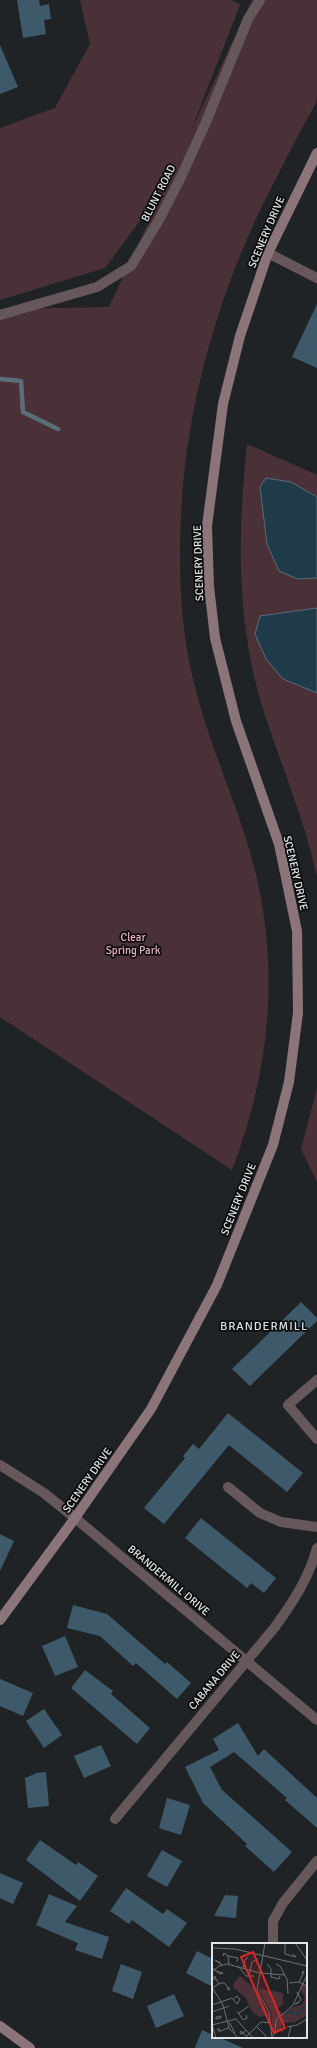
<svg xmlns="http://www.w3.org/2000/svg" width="317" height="2048" viewBox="0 0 317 2048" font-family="Signika,sans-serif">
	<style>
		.green { fill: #493137 }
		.water { fill: #1f3a49; stroke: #5a6d78 }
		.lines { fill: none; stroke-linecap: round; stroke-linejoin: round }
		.stream { stroke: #5a6d78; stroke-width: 4.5 }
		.building { fill: #3e5a6a }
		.street { stroke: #66585a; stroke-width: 10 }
		.secondary { stroke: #8c757a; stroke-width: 10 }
		.labels { text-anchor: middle; stroke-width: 3.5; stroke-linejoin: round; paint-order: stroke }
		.street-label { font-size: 11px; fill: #e2e4e6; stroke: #0b0c0d }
		.park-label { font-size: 11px; fill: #eeb1be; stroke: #0b0c0d }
		.neighbourhood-label { font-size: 12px; letter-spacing: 1px; fill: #dce0e3; stroke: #0b0c0d }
		.inset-river { fill: none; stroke: #1f3a49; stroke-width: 2 }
		.inset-road { fill: none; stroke: #6e7072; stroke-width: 1 }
		.view { fill: #d62828; fill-opacity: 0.15; stroke: #d62828; stroke-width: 2 }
		.inset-edge { fill: none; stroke: #e2e4e6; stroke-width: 2 }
	</style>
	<rect width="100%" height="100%" fill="#202325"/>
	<!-- green -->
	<path class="green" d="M80,0H232L240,5L190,133L252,0H317C317,22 317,45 317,67C317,77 317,88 317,98C315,108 306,120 301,130C285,161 269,191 254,223C213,314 185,416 181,517C178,578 181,639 198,698C215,761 244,819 258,883C279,981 268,1077 232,1170L0,1017V309L109,307L165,187L105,268L0,300V128L55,108L90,44Z
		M247,444L317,475V877C304,816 278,759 260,699C236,615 238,530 247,444Z
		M317,1088V1182L301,1149Z"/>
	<!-- water -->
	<path class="water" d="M266,478L291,482L317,497V578L298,579L279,571L267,544L260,487Z
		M317,608V693L283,679L266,659L255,634L260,616Z"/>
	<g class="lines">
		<!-- stream -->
		<path class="stream" d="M0,379L21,381L23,412L58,429"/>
	</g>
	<!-- building -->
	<path class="building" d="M17,0H39L40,6L49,4L51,19L44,20L46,34L23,38Z
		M0,45L18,87L0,94Z
		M317,304V368L292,357Z
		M301,1302L317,1318V1321L250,1386L232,1369Z
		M228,1413L303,1473L287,1492L229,1445L164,1524L144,1508L185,1458L183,1456L193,1444L199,1449Z
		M201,1518L276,1578L264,1593L251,1583L247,1588L185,1538Z
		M0,1534L14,1541L0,1571Z
		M73,1605L107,1614L165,1664L167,1662L191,1683L177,1699L136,1663L133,1666L100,1636L67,1628Z
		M65,1636L78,1667L55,1676L42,1646Z
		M85,1670L113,1691L111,1694L150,1728L137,1744L71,1688Z
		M0,1679L33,1693L23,1716L0,1706Z
		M44,1709L62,1735L44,1748L26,1721Z
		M238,1723L258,1756L264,1749L317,1798V1828L285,1800L287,1798L234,1752L210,1767L222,1790L292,1852L274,1872L245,1846L247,1844L203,1803L185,1767L219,1750L213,1739Z
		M101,1745L111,1766L84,1778L74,1756Z
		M46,1772L49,1806L28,1808L25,1778L37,1773Z
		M167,1798L190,1805L181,1835L159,1828Z
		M40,1840L76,1865L78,1862L98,1876L80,1901L26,1860Z
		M162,1850L182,1861L167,1887L147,1876Z
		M0,1873L23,1883L13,1904L0,1898Z
		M126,1888L163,1914L167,1909L187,1923L169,1947L132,1920L129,1924L110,1911Z
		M49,1894L77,1906L65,1922L109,1937L102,1959L75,1950L78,1943L36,1925Z
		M225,1895L238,1896L236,1918L214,1916Z
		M197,1951L213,1959V1987L186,1973Z
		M121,1964L142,1972L133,1999L112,1991Z
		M174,1994L184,2016L156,2028L147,2006Z
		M202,2030L213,2035V2037H218L243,2048H195Z"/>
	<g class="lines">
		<!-- street -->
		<path class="street" d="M268,253L317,278
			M0,315L97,287L131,266L159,220L181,177L206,122L248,19L260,0
			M317,1380L288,1405L317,1439
			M0,1465L44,1493L75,1518L317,1720
			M228,1487L260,1513L281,1522L317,1527
			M115,1819L275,1627C293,1602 309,1578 317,1548
			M273,1944V1921L283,1903L317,1861"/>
		<!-- secondary -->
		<path class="secondary" d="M0,1620L75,1518L151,1409L217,1285L273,1145L289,1082L298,1013L297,931L279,844L236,721L215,638L209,586L207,526L223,404L240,336L268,253L317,153
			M0,2026L30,2048"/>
	</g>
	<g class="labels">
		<!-- street labels -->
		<g class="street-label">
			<text transform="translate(158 193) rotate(-63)" y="4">BLUNT ROAD</text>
			<text transform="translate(266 232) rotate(-67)" y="4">SCENERY DRIVE</text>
			<text transform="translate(198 563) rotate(-92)" y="4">SCENERY DRIVE</text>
			<text transform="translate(296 873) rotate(77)" y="4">SCENERY DRIVE</text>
			<text transform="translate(238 1199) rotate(-68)" y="4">SCENERY DRIVE</text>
			<text transform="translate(87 1480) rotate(-55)" y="4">SCENERY DRIVE</text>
			<text transform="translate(169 1580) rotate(40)" y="4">BRANDERMILL DRIVE</text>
			<text transform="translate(214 1680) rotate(-50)" y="4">CABANA DRIVE</text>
		</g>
		<!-- park labels -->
		<g class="park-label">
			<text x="133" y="941">Clear<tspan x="133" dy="13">Spring Park</tspan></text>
		</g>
		<!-- neighbourhood labels -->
		<g class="neighbourhood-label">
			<text x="264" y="1330">BRANDERMILL</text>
		</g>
	</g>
	<!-- overview -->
	<g transform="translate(212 1943)">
		<rect width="95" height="95" fill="#202325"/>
		<path d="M28,33L44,47L57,72L48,74L41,70L33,54L22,45L21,41ZM90,41L95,44V72L83,79L72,80L69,84L72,89L64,88L61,94L59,69L46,45L71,50V61L65,66L72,71L81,64L90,62L93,55L88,45Z" fill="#493137"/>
		<path class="inset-river" d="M74,69L87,71L86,68L95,63"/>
		<path class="inset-road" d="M53,0L45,47L57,69L60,95M73,0V11L84,14L81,11M83,0L95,17M0,5L23,6L95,23M11,13L12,10L16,13L17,21M16,13L26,15L25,19M9,20L3,17L10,22M55,21L59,26V34L67,36L68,33M64,21L68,23L75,36L76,51M26,23L34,33H42M0,24L4,28L8,31L11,30L4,28M31,25L33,17L36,14M0,29L7,23L15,21L48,30L73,32M4,36L3,33L0,36H4L7,41M39,36L40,39L37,32L40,19L46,16M87,39L92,29L91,28L90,31M77,40L87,39L95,43M0,44L11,62L17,85L26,95M0,45L9,40H12L18,46L16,47V44M85,49L89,57L86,60L83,61L87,59M0,62L20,55L25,61L28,56L25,53L22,56M25,68L31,77L35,75L34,72M0,69L17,63M26,71L37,63M9,73V75L4,76V74ZM17,79L23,90M0,81L4,95M0,82L24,76L41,95M45,84L54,93L53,95M75,84L85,82L95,76M34,87L31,90L29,91L28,90L29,88L34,93M9,88L6,85V88H9L13,86L17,85M60,94L63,90L64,77L81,62L95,32M33,95L49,79L59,80M76,95L79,83"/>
		<path class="view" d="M41,9L73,85L62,90L29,14Z"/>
		<rect width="95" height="95" class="inset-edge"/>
	</g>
</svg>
